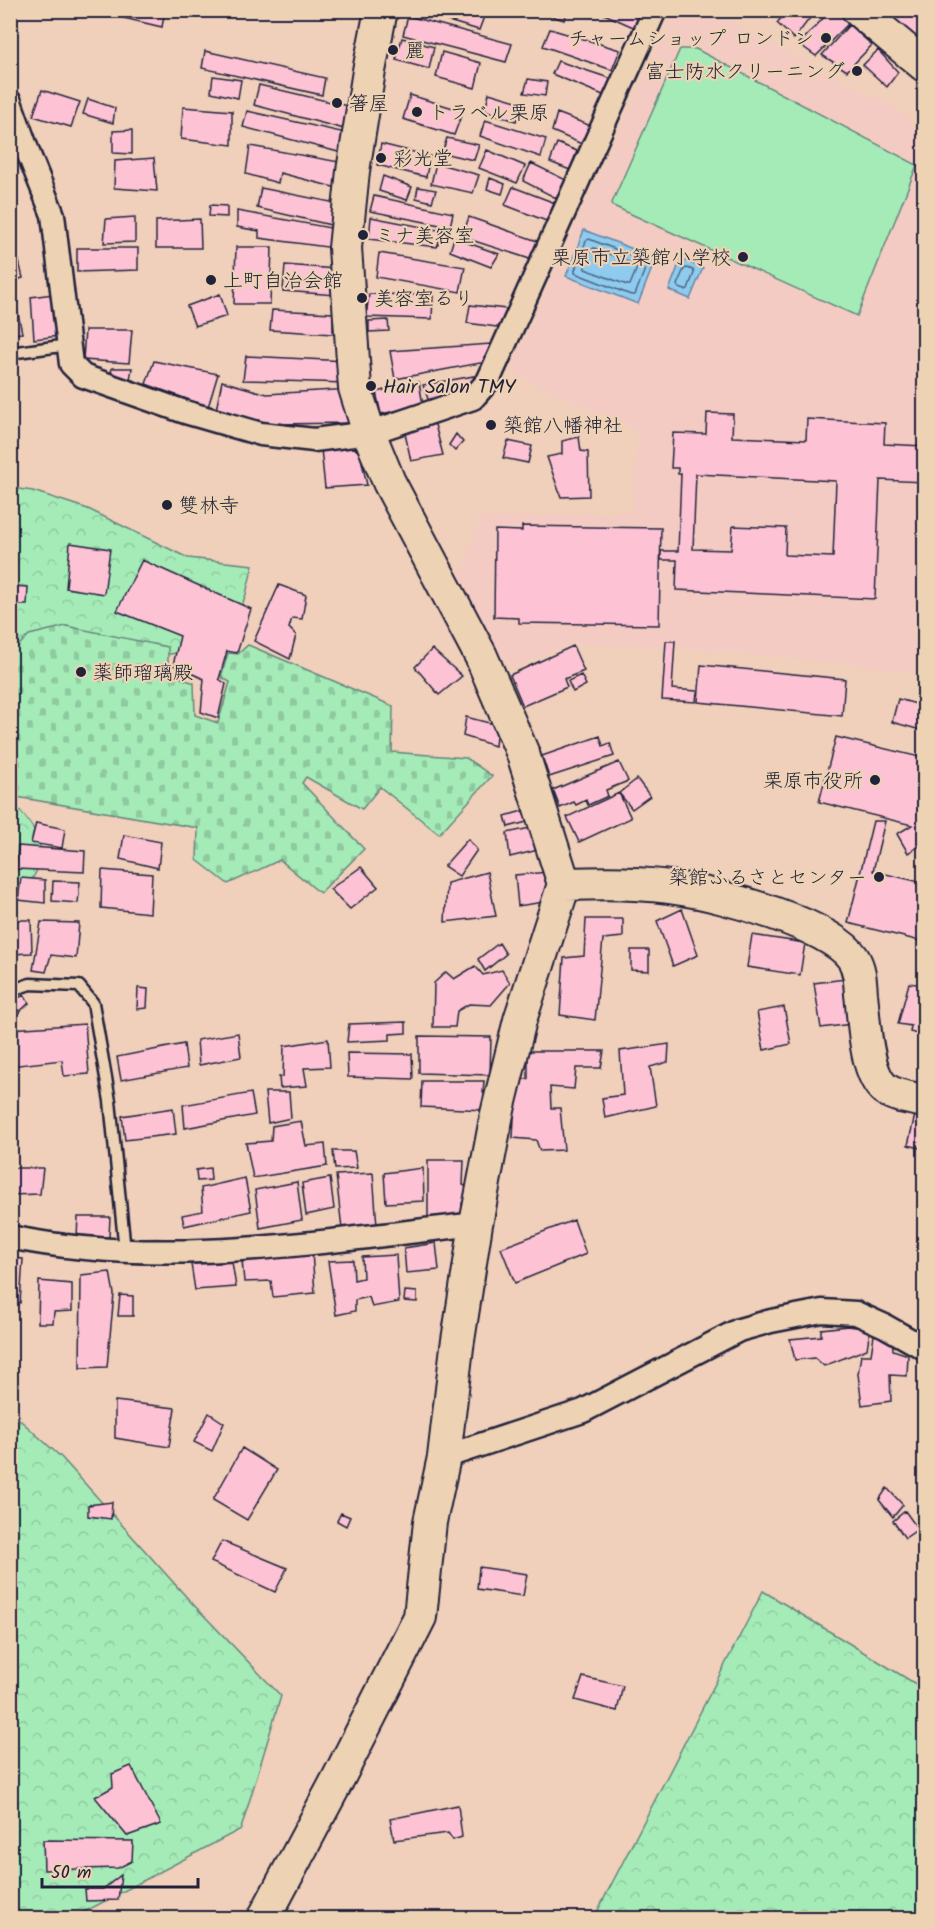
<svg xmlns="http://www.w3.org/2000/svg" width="935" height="1929" viewBox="0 0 935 1929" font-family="Kalam,'Klee One',sans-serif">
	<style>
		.built { fill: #f4cbc3 }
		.green { fill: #a5ebb8; stroke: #64867a; stroke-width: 1.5 }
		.forest { fill: url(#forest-crowns); stroke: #64867a; stroke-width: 1.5 }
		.cemetery { fill: url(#cemetery-stones); stroke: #64867a; stroke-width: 1.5 }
		.water { fill: #8ecbee; stroke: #6387a6; stroke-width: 1.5 }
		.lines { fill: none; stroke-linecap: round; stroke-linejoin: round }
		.shore { stroke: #4d6683; stroke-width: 1.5 }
		.building { fill: #fdc3d5; stroke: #22223b; stroke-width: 1.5; fill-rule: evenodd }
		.lane-casing { stroke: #22223b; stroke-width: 15 }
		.street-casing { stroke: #22223b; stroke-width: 27 }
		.secondary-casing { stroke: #22223b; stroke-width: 36 }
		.lane { stroke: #edd2b4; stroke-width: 10 }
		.street { stroke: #edd2b4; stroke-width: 22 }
		.secondary { stroke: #edd2b4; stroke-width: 32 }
		.poi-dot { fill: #22223b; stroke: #edd2b4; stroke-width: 2 }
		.labels { text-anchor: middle; stroke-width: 4.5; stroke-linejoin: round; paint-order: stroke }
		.poi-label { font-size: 20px; fill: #22223b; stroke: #edd2b4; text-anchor: start }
	</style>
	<defs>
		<pattern id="forest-crowns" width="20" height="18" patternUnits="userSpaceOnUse" patternTransform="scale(1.5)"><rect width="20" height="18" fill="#a5ebb8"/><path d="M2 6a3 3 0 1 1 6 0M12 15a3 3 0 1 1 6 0" fill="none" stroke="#8ec99f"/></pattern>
		<pattern id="cemetery-stones" width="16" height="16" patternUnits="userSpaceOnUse" patternTransform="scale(1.5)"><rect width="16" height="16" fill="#a5ebb8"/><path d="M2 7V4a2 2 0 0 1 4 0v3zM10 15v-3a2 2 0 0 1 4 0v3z" fill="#8ec99f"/></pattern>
	</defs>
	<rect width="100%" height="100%" fill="#f0cfbb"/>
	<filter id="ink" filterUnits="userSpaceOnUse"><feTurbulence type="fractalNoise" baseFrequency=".0167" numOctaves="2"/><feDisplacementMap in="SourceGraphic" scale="12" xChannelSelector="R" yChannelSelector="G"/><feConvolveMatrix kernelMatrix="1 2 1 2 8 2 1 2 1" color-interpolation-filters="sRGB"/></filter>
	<g filter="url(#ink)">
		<!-- built -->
		<path class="built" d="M675,11H709L905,113L924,143V672L698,649L571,643L510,669L459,580L480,518L632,512L638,432L509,371Z"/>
		<!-- green -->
		<path class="green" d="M680,49H696L917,165L857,316L611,205Z"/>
		<!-- forest -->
		<path class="forest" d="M11,488L33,491L88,509L188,558L253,565L246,594L234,627L206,650L169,654L52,639L11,648Z
			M10,800C30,820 51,845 35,874C30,884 18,893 11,902Z
			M10,1411L62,1458L190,1601L281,1696L241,1829L73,1918H11Z
			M763,1591L924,1689V1918H594Z"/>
		<!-- cemetery -->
		<path class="cemetery" d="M66,626L168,647V673L194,683L195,715L218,723L230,682L221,677L228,653L238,654L248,645L393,706L392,752L466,758L492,776L439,834L380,787L362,809L306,777L302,783L364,849L320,893L280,860L228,884L197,860L198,828L11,796V653L29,635Z"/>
		<!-- water -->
		<path class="water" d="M584,230L656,258L638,304L566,276Z
			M681,259L703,268L690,299L669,290Z"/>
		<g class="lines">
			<!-- shore -->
			<path class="shore" d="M589,239L646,261L647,264L635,295H631L575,273V270L586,241Z
				M594,248L636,265L637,268L630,285H627L585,269C584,263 589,251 594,248Z
				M687,268L693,270L694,273L688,289L685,290L679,288L677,285L684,269Z"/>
		</g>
		<!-- building -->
		<path class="building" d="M90,10H165L162,27Z
			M422,10H473L485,14L479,30L421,13Z
			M539,10H568L564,20L539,12Z
			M595,10H649L640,30Z
			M788,10H816L794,39L777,23Z
			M831,10H835L849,23L816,56L799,44Z
			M899,10H917L924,17V30L913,40L890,19Z
			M408,16L512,44L506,62L403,35Z
			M849,25L872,45L847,71L822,55Z
			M550,29L620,50L612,70L543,46Z
			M402,38L434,47L429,69L396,60Z
			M878,50L898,72L887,87L863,65Z
			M205,51L325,78L322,95L202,68Z
			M442,52L481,63L475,88L436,77Z
			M558,61L612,79L603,95L552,74Z
			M213,76L241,80L238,98L211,92Z
			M528,79L547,82L545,96L524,93Z
			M259,85L352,107L348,130L254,105Z
			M42,90L80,102L71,127L33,116Z
			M489,93L523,103L516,121L485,111Z
			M410,95L463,111L454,135L403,119Z
			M88,99L115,108L113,123L83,114Z
			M183,107L232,111V145L181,139Z
			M247,111L350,134L346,154L243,127Z
			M557,113L591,126L584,145L552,131Z
			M485,120L546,139L541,157L480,136Z
			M132,130V154L113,153V131Z
			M447,138L479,145L474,160L442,153Z
			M557,143L577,151L570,170L550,162Z
			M381,144L430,156L426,177L377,165Z
			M250,146L345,163L341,189L280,173L278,183L246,174Z
			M22,147L25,162L13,164L11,150Z
			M487,150L525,166L517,183L479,168Z
			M154,158L157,191L114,188L115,161Z
			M436,163L479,175L473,193L431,184Z
			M531,163L566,180L558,199L523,181Z
			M383,176L412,187L407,200L379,191Z
			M490,178L505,184L502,194L487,189Z
			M418,187L436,190L432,202L416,198Z
			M513,187L555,203L549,222L505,205Z
			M261,188L336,203L331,225L257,208Z
			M374,196L453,213L450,227L370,211Z
			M210,205L227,206V217L209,216Z
			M237,211L336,229L334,248L259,238V231L237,227Z
			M135,217V242L104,243L106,219Z
			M371,217L443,231L437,247L369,239Z
			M469,217L540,242L533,260L462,237Z
			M200,219L201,248H156V221Z
			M454,238L499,254L491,267L450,251Z
			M236,247H272L270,304H234Z
			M77,248H138V270L77,272Z
			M17,253L23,278L10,282V255Z
			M379,253L465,267L460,292L376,277Z
			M285,265L336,269V295L283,291Z
			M53,294L59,336L34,339L31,297Z
			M220,294L227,316L195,326L187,306Z
			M369,294L433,295L432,319L366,317Z
			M15,298L22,333L10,334V299Z
			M470,305L506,309L504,328L467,323Z
			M272,310L333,313V334L270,330Z
			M388,320L389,331L369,332V321Z
			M85,330H132L129,363L83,360Z
			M491,344V361L395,379L390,351Z
			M246,356L346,361L347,383L243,380Z
			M154,361L218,374L208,407L146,384Z
			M112,368H132L129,386L109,383Z
			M474,376L473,391L431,407L423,385Z
			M222,381L267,394L351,389L355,423L270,424L215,415Z
			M419,382L423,405L381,414L376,392Z
			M707,413L733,414L732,437L806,440L807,419L885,423L884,444L924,446V482L880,480L875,599L676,590L677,560H661V551H678L681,474H678V468H671L673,433L706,434ZM696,474L836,481L833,557L785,555L786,528L733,526L731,550L693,549Z
			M434,421L443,455L411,461L404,429Z
			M456,434L463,442L455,451L449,445Z
			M579,437L581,451L588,452L589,496L561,497L547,457L562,454V441Z
			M508,441L532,446L528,463L503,458Z
			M348,443L360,453L367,485L325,488L321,449Z
			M522,526L661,528L659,625L519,623V618L494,617L495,530L522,531Z
			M70,543L110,549L104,594L66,588Z
			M142,560L251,609L237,653L227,651L219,679L226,684L218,718L201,712L204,679L173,665L180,636L117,611Z
			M279,585L306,595L302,619L292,618L289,628L296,635L290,659L254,641Z
			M12,586L28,587L27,605H13Z
			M666,641H675L672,689L697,691L696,702L662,700Z
			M573,646L584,671L564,679L567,687L523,706L510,675Z
			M432,649L462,676L439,695L415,667Z
			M701,665L845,679L842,716L698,702Z
			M581,675L586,685L573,692L568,681Z
			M898,699L924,706V731L892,722Z
			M466,717L497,725L495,746L463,736Z
			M600,736L603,746L610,743L614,756L549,777L542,756Z
			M836,737L924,758V843L908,853L897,834L912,825L819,802Z
			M619,762L628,781L606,790L608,796L588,805L586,800L576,805L574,802L560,808L553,790Z
			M637,779L650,796L632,809L619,793Z
			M619,793L631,818L579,842L567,817Z
			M533,808L538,819L508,827L505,816Z
			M873,821H885L873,871L924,883V942L848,923Z
			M36,823L65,829L62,848L31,843Z
			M544,825L546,848L510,857L507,833Z
			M124,835L161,842L158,868L120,859Z
			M468,839L477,850L459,876L444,866Z
			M18,846L85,851L84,872L16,869Z
			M361,867L378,887L350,909L330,889Z
			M102,870L152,874L150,913L101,908Z
			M487,872L496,916L445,922L447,883Z
			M549,872L550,901L518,906L515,875Z
			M21,878L45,880V903L18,900Z
			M53,881L80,882L78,903L52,901Z
			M10,904H15L14,917H10Z
			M682,909L698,955L673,966L657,921Z
			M586,919H623V937L603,939L595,1020L560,1015L564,958L584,956Z
			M10,920H31L32,953L10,954Z
			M41,922L79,923L76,958L51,955L46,972L33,970Z
			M752,935L805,943L800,975L747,967Z
			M499,943L506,954L485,971L478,959Z
			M631,950H649V971L631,970Z
			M475,966L483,975L502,970L510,983L491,1005L469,1004L457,1011L455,1027H433L434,983L446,972L454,979Z
			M924,975V1036L910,1032L911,1026L898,1024L909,983L922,985Z
			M845,979L852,1024L821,1028L814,983Z
			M138,988L148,989L147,1008L137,1009Z
			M24,995L29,1003L14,1017L10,1009V1002Z
			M784,1007L791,1044L764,1050L757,1012Z
			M406,1022V1033L390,1034V1040L347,1042L349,1024Z
			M85,1024L89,1074L64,1076L62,1060L10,1066V1029Z
			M238,1033L241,1057L199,1065L197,1040Z
			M419,1036L491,1037L490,1075L419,1073Z
			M328,1039L330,1067L304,1068L307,1086L280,1088L279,1077H283L284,1046Z
			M184,1044L187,1068L121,1080L117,1057Z
			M669,1044L668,1062L650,1067L656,1106L605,1118L602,1098L623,1095L620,1051Z
			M528,1051H604L601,1068H576L574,1089L550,1087L551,1108H560L564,1150L540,1151L536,1140L513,1138L516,1079H528Z
			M347,1053L412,1054L413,1079L348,1077Z
			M422,1081H484L483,1093L490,1095L485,1110L421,1107Z
			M10,1087H16L15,1101L10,1100Z
			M265,1092H289L291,1118L268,1123Z
			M251,1093L255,1115L185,1128L183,1105Z
			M173,1108L176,1134L125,1140L122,1116Z
			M915,1115L924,1117V1149L908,1145Z
			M301,1121L306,1146L325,1144L327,1166L253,1178L246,1143L271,1141L272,1126Z
			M333,1151H354L357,1168L335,1169Z
			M428,1160H464L463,1185L470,1188L469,1203H462L461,1220L428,1221Z
			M10,1168H43L40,1194L10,1195Z
			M210,1168L211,1180L197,1181L196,1170Z
			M423,1168L424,1201L386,1203L384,1173Z
			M373,1173L377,1226L342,1229L336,1175Z
			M245,1178L251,1211L184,1226L182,1215L203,1211L201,1188Z
			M330,1178L334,1209L306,1215L302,1183Z
			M297,1182L302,1220L260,1228L255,1190Z
			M78,1217H110L109,1237H77Z
			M574,1220L586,1254L515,1283L501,1248Z
			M436,1243L439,1270L406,1273L404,1248Z
			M312,1252L315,1293L273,1297L271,1281L244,1282L242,1260Z
			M396,1255L399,1302L372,1307L369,1297L355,1300V1311L336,1315L328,1261L353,1260L354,1280L363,1278L362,1257Z
			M10,1258L23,1259L20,1303L10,1302Z
			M232,1262L236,1287L195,1290L191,1264Z
			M110,1272L114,1294L107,1367L80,1368L81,1275Z
			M39,1281L72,1284V1311L54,1312L53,1323H38Z
			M405,1291L417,1292V1302L404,1301Z
			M120,1295L133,1296V1316H118Z
			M848,1326L870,1329L867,1349L824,1366L815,1358L795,1360L790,1339L821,1336V1329Z
			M874,1335L892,1336L893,1350L908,1355L907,1376L890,1375L891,1401L862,1405L858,1374L861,1355H871Z
			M115,1401L175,1408L169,1447L115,1438Z
			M209,1413L224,1423L212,1451L194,1442Z
			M924,1421V1449L921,1447Z
			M242,1448L277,1470L247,1520L213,1500Z
			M887,1488L903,1505L893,1517L879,1500Z
			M112,1502L111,1519L88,1516V1505Z
			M905,1511L918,1529L905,1538L893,1521Z
			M341,1513L350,1517L346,1526L337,1521Z
			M222,1541L287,1568L275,1592L211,1562Z
			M479,1567L527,1574L523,1596L477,1589Z
			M583,1677L623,1686L617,1711L575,1700Z
			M131,1766L161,1824L127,1836L95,1797L113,1787L112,1774Z
			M458,1805L462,1837L453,1840L448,1833L394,1840L390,1819Z
			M43,1840L133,1841L132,1861L118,1868L44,1870Z
			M121,1875L118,1900L86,1901L85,1889H103Z
			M345,1916H362V1918H345Z"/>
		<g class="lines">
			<!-- lane casing -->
			<g class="lane-casing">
				<path id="lane" d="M10,353L69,345
					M10,991L30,984L79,986L93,1003L110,1101L125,1251"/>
			</g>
			<!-- street casing -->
			<g class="street-casing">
				<path id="street" d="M10,102L29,155L53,215L71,364L83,376L185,412L261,434L314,440L369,433L473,398L488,381L655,10
					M10,1237C162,1269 324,1241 476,1224
					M444,1457L583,1411L739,1330L771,1321L822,1311L856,1313L885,1326L924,1348"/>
			</g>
			<!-- secondary casing -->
			<g class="secondary-casing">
				<path id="secondary" d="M381,10L369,71L353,171L345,248L355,388L369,433L389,482L481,656L523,754L564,884C603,883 643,882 682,889C722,895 831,925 853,958C860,969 860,981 861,994C864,1018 865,1073 885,1089C896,1097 912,1098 924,1101
					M858,10L924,65
					M264,1918L338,1779L420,1617L430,1522L444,1457L457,1347L476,1224L497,1114L520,1020L564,884"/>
			</g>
			<!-- lane -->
			<use href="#lane" class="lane"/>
			<!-- street -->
			<use href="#street" class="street"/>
			<!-- secondary -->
			<use href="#secondary" class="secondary"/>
		</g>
	</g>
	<!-- markers -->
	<g class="poi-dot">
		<circle cx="826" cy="38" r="6"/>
		<circle cx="393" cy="50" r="6"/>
		<circle cx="857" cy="71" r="6"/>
		<circle cx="337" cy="103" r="6"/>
		<circle cx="417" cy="112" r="6"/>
		<circle cx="381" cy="158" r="6"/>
		<circle cx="363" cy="235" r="6"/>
		<circle cx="743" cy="257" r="6"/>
		<circle cx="211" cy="280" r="6"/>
		<circle cx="362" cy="298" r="6"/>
		<circle cx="371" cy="386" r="6"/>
		<circle cx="491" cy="425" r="6"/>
		<circle cx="167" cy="505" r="6"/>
		<circle cx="81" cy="672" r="6"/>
		<circle cx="875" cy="780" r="6"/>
		<circle cx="879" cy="877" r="6"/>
	</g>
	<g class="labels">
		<!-- poi labels -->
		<g class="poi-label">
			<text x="814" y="45" text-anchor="end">チャームショップ ロンドン</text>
			<text x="405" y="57">麗</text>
			<text x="845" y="78" text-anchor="end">富士防水クリーニング</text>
			<text x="349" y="110">箸屋</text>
			<text x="429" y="119">トラベル栗原</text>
			<text x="393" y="165">彩光堂</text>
			<text x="375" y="242">ミナ美容室</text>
			<text x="731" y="264" text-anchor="end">栗原市立築館小学校</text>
			<text x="223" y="287">上町自治会館</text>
			<text x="374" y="305">美容室るり</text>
			<text x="383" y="393">Hair Salon TMY</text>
			<text x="503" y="432">築館八幡神社</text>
			<text x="179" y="512">雙林寺</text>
			<text x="93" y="679">薬師瑠璃殿</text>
			<text x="863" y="787" text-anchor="end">栗原市役所</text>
			<text x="867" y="884" text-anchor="end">築館ふるさとセンター</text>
		</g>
	</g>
	<!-- margin -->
	<rect width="935" height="1929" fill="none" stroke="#edd2b4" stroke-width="36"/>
	<rect x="18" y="18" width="899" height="1893" fill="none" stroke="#22223b" stroke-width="2" filter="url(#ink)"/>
	<!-- scale -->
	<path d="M42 1878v9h156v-9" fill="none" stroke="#22223b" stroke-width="3"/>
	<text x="51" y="1878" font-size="18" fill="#22223b" stroke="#edd2b4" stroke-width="4.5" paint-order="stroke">50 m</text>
</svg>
